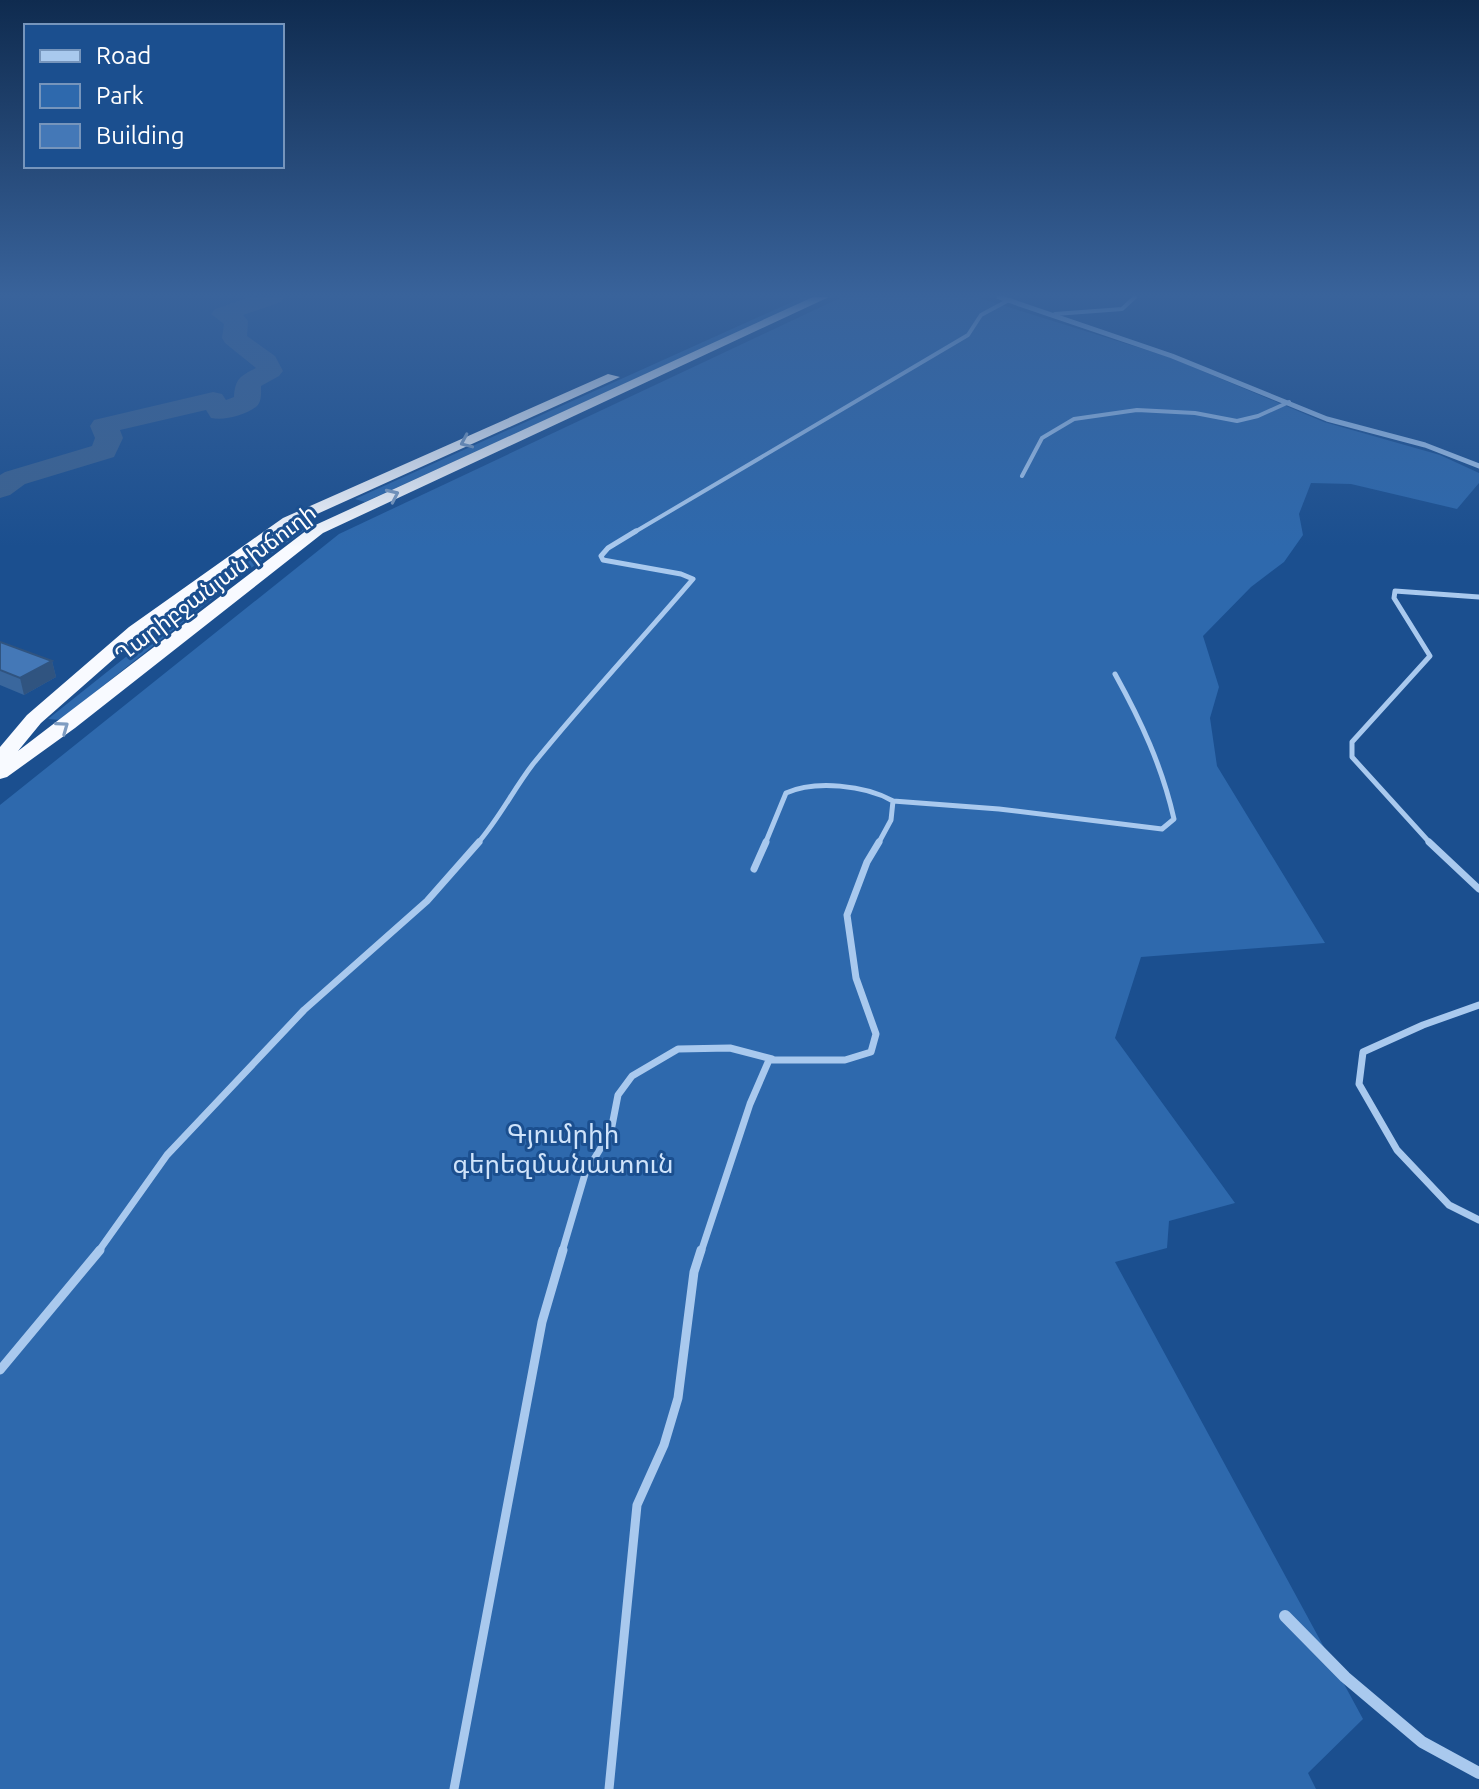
<svg xmlns="http://www.w3.org/2000/svg" width="1479" height="1789" viewBox="0 0 1479 1789" font-family="Ubuntu,'Noto Sans Armenian',sans-serif">
	<style>
		.green { fill: #2e69ad }
		.lines { fill: none; stroke-linecap: round; stroke-linejoin: round }
		.river { fill: #3c6290; fill-rule: evenodd }
		.service-far3 { stroke: #a9c9ee; stroke-width: 4 }
		.service-far2 { stroke: #a9c9ee; stroke-width: 5 }
		.service-far1 { stroke: #a9c9ee; stroke-width: 7 }
		.service { stroke: #a9c9ee; stroke-width: 9 }
		.minor-far1 { stroke: #a9c9ee; stroke-width: 5 }
		.minor { stroke: #a9c9ee; stroke-width: 12 }
		.trunk { fill: #f8faff; fill-rule: evenodd }
		.wall { fill: #3a679d }
		.shaded-wall { fill: #305480 }
		.building { fill: #4478b7; stroke: #305480; stroke-width: 2 }
		.oneway { stroke: #7e9cc1 }
		.labels { text-anchor: middle; stroke-width: 6; stroke-linejoin: round; paint-order: stroke }
		.far-street-label { font-size: 22px; fill: #fff; stroke: #1b4f8f }
		.park-label { font-size: 26px; fill: #cfe3fa; stroke: #1b4f8f }
	</style>
	<rect width="100%" height="100%" fill="#1b4f8f"/>
	<!-- green -->
	<path class="green" d="M803,297H815L365,502L355,499Z
		M842,297L979,298L1169,357L1324,422L1440,455L1479,473V483L1457,509L1351,484L1311,483L1299,514L1303,535L1284,562L1251,587L1203,636L1219,687L1210,718L1217,766L1325,943L1141,957L1115,1038L1235,1203L1169,1221L1167,1248L1115,1262L1363,1719L1308,1773L1316,1789H0V805L339,534Z
		M295,527L306,529L251,568L60,720L48,719L206,593Z"/>
	<g class="lines">
		<!-- river -->
		<path class="river" d="M250,297H285L281,302L243,315L248,321L247,336L275,356L283,371L279,376L261,386C261,392 262,401 257,406C247,415 224,421 211,418L206,410L120,430L123,438L114,457L25,484L10,495L0,498V475L5,472L92,446L95,438L90,426L94,420L213,392L222,394L226,400L234,397C235,379 240,376 256,368L225,343L222,338L224,324L211,314L215,309Z"/>
		<!-- service-far3 -->
		<path class="service-far3" d="M1055,314L1122,309L1135,297
			M1022,476L1042,438L1074,419L1137,410L1195,413L1237,421L1258,416L1289,402
			M633,533L968,335L981,315L1009,300"/>
		<!-- service-far2 -->
		<path class="service-far2" d="M893,801L999,809L1162,829L1174,819C1162,766 1141,721 1115,674
			M477,844C499,819 513,790 533,764C584,701 640,641 693,579L681,574L603,560L601,556L608,548L636,531
			M765,844L786,793C815,780 865,785 893,801L891,820L878,844
			M1431,844L1352,757V742L1430,656L1394,598L1395,591L1479,597"/>
		<!-- service-far1 -->
		<path class="service-far1" d="M1429,842L1479,889
			M754,869L766,842
			M1479,1005L1423,1025L1363,1052L1359,1084L1397,1150L1449,1205L1479,1220
			M98,1252L167,1155L304,1010L427,901L479,842
			M562,1252L585,1174L611,1131L618,1095L632,1076L678,1049L730,1048L772,1059
			M701,1252L750,1104L769,1060H845L871,1052L876,1034L856,978L847,915L867,862L879,842"/>
		<!-- service -->
		<path class="service" d="M0,1370L100,1250
			M454,1789L542,1322L563,1250
			M609,1789L637,1505L664,1445L678,1398L694,1272L701,1250"/>
		<!-- minor-far1 -->
		<path class="minor-far1" d="M999,297L1172,356L1327,419L1425,445L1479,466"/>
		<!-- minor -->
		<path class="minor" d="M1285,1616L1345,1677L1422,1742L1479,1773"/>
		<!-- trunk -->
		<path class="trunk" d="M813,297H829L323,533L75,728L7,777L0,779V747L27,715L129,627L283,518L608,374L620,377L295,524L141,635L41,723L18,751L311,527Z"/>
	</g>
	<!-- wall -->
	<path class="wall" d="M0,642L52,661L56,677L24,695L0,685Z"/>
	<!-- shaded-wall -->
	<path class="shaded-wall" d="M52,661L56,677L24,695L20,678Z"/>
	<!-- building -->
	<path class="building" d="M0,642L52,661L20,678L0,670Z"/>
	<!-- one-way arrows -->
	<defs><path id="oneway-chevron" d="M-2-3.5L2.5 0L-2 3.5" fill="none" stroke-width="1.6" stroke-linecap="round" stroke-linejoin="round" transform="scale(2)"/></defs>
	<g class="oneway">
		<use href="#oneway-chevron" transform="translate(466 442) rotate(156)"/>
		<use href="#oneway-chevron" transform="translate(393 495) rotate(-25)"/>
		<use href="#oneway-chevron" transform="translate(63 727) rotate(-36)"/>
	</g>
	<!-- sky -->
	<linearGradient id="sky" x2="0" y2="1"><stop stop-color="#0f2b4f"/><stop offset="0.54" stop-color="#39639b"/><stop offset="1" stop-color="#39639b" stop-opacity="0"/></linearGradient>
	<rect width="1479" height="547" fill="url(#sky)"/>
	<g class="labels">
		<!-- far-street labels -->
		<g class="far-street-label">
			<text transform="translate(215 583) rotate(-37)" y="8">Ղարիբջանյան խճուղի</text>
		</g>
		<!-- park labels -->
		<g class="park-label">
			<text x="563" y="1143">Գյումրիի<tspan x="563" dy="30">գերեզմանատուն</tspan></text>
		</g>
	</g>
	<!-- legend -->
	<rect x="24" y="24" width="260" height="144" fill="#1b4f8f" stroke="#7695bc" stroke-width="2"/>
	<rect x="40" y="50" width="40" height="12" fill="#a9c9ee" stroke="#7695bc" stroke-width="2"/>
	<text x="96" y="64" font-size="24" fill="#ffffff">Road</text>
	<rect x="40" y="84" width="40" height="24" fill="#2e69ad" stroke="#7695bc" stroke-width="2"/>
	<text x="96" y="104" font-size="24" fill="#ffffff">Park</text>
	<rect x="40" y="124" width="40" height="24" fill="#4478b7" stroke="#7695bc" stroke-width="2"/>
	<text x="96" y="144" font-size="24" fill="#ffffff">Building</text>
</svg>
